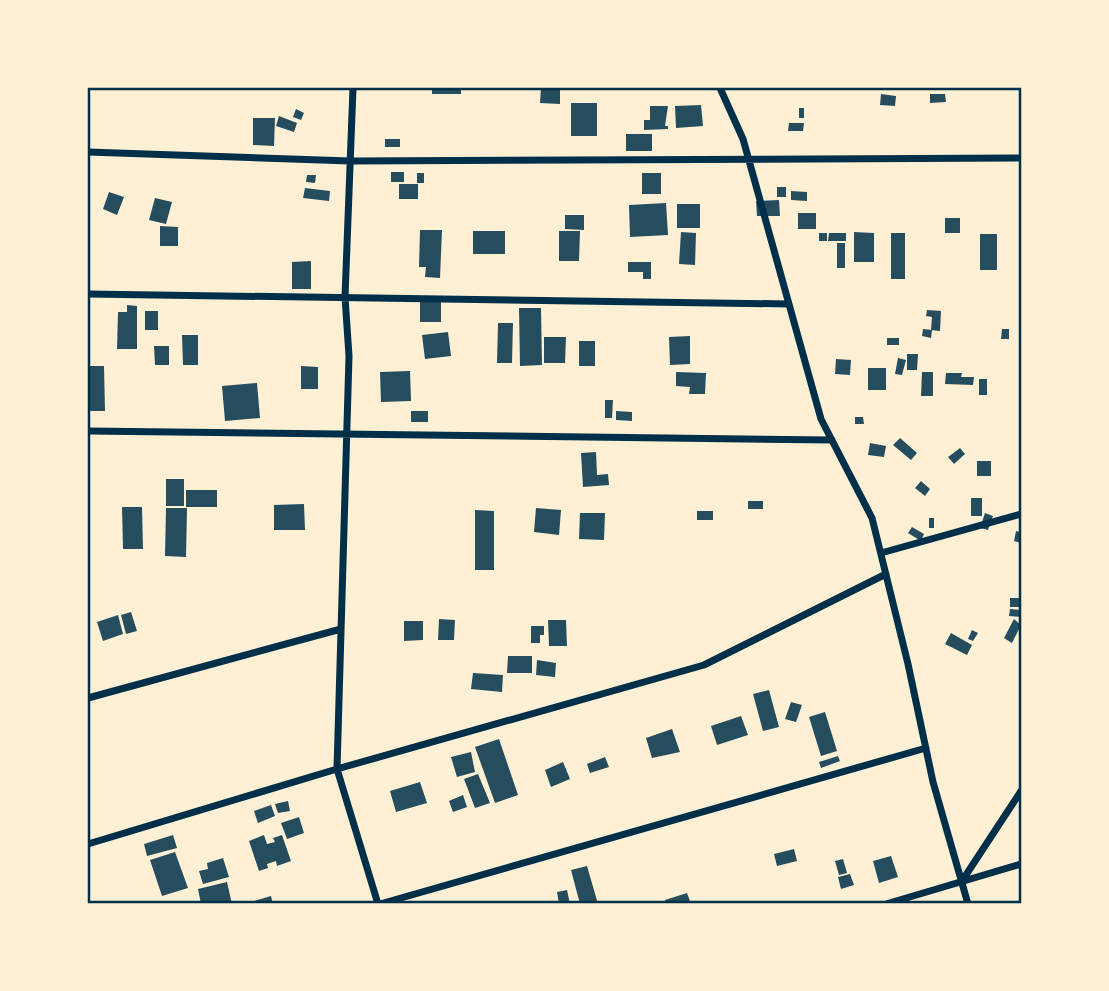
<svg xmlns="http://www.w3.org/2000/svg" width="1109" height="991" viewBox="0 0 1109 991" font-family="Karla,sans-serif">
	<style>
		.building { fill: #264d5e }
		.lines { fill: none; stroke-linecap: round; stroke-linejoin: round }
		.minor { stroke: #003049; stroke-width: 7 }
		.neatline { fill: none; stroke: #003049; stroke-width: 2.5 }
	</style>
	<rect width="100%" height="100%" fill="#fdf0d5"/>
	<!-- building -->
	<path class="building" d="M432,88H461V94H432Z
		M541,88H560V104L540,103Z
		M881,94L896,96L895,106L880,105Z
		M930,94H945L946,102L930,103Z
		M571,103H597V136H571Z
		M701,105L703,126L676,128L675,106Z
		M650,106H668L665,126H668V129L644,130V120H650Z
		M799,108H804V118H799Z
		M296,109L304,113L301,120L293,117Z
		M279,116L297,123L294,132L276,126Z
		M253,118H275L274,146L253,145Z
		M789,123H804L803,131H788Z
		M626,134H652V151H626Z
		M385,139H400V147H385Z
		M391,172H404V182H391Z
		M417,173H424V183H417Z
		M642,173H661V194H642Z
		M307,175H316L315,183L306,182Z
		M399,184H418V199H399Z
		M777,187H786V197H777Z
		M305,188L330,191L329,201L303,198Z
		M791,191L807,192V201L791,200Z
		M109,192L124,197L117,215L103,209Z
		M155,198L172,202L166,224L149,220Z
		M779,200L780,216H757L756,201Z
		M666,203L668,235L630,237L629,205Z
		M677,204H700V228H677Z
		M798,213H816V229H798Z
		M565,215H584V230L565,229Z
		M945,218H960V233H945Z
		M160,226L178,227V246H160Z
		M420,230H442L440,278L425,277L426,267H419Z
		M473,231H505V254H473Z
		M559,231H580L579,261H559Z
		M681,232L696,233L695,265L679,264Z
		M854,232L874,233V262H854Z
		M819,233H827V241H819Z
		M829,233H846V241H828Z
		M891,233H905V279H891Z
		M980,234H997V270H980Z
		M837,243H845V268H837Z
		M311,261V289H292V262Z
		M628,262H651V279H643V272H628Z
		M420,302H441V322H420Z
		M127,305L137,306V349H117L118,312H127Z
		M519,308H541L542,365L520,366Z
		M927,310L941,311L940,331L931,330L932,317L926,316Z
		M145,311H158V330H145Z
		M498,323H513L512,363H497Z
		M923,329L932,330L931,338L922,336Z
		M1002,329H1009V339H1001Z
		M448,332L451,356L425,359L422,335Z
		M182,335H198V365H183Z
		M690,336V364L670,365L669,337Z
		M544,337H566L565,363H544Z
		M887,338H899V345H887Z
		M579,341H595V366H579Z
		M154,346H169V365H155Z
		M907,354H918L917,370H907Z
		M898,358L906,360L902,375L895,374Z
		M836,359L851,360L850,375L835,374Z
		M88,366H104L105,411H89Z
		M301,366L318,367V389H301Z
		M868,368H886V390H868Z
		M410,371L411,401L381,402L380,372Z
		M676,372L706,373L705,394H689L690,387L676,386Z
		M922,372H933V396H921Z
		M946,373H962L961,377H974L973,385L945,384Z
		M979,379H987V395H979Z
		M257,383L260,418L225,421L222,386Z
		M605,400H613L612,418H605Z
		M411,411H428V422H411Z
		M616,411L632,412V421L616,420Z
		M855,417H863L864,424H855Z
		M900,438L917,453L911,460L893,445Z
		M870,443L886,446L884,457L868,455Z
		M960,448L965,454L954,464L948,457Z
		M596,452L597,475L608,474L609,485L583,487L581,453Z
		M977,461H991V476H977Z
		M166,479H184V506H166Z
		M921,481L930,489L925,496L915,488Z
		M186,490H217V507H186Z
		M971,498H982V516H971Z
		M748,501H763V509H748Z
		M304,504L305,530H274V505Z
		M122,507H142L143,549H123Z
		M166,508H187L186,557L165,556Z
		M536,508L561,510L559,535L534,532Z
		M475,510L494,511V570H475Z
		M697,511H713V520H697Z
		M580,513H605L604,540L579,539Z
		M985,513L993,516L988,530L980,528Z
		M929,518H934V528H929Z
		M912,527L924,534L921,541L908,533Z
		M1016,531L1021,532V543L1014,541Z
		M1010,598H1021V607H1010Z
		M1010,609L1021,610V617L1009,616Z
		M131,612L137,631L126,634L121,615Z
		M118,615L123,634L103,641L97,622Z
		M439,619L455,620L454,640H438Z
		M1014,619L1021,625L1012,643L1004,638Z
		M548,620H566L567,646H549Z
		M404,621H423V640L404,641Z
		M531,626H544V635H540V643H531Z
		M972,630L978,633L973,641L968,639Z
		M951,633L972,645L967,655L945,644Z
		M508,656H532V673H507Z
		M537,660L556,663L555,677L536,675Z
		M473,673L503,675L502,692L471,689Z
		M769,690L779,727L763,731L753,694Z
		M791,702L802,705L796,722L785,719Z
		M825,712L837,751L821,756L809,717Z
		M741,716L748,735L717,745L711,726Z
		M672,729L680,752L652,758L646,738Z
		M499,739L518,795L495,803L475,747Z
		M471,752L475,772L457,777L451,757Z
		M838,756L840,761L821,768L819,762Z
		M605,757L609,767L590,773L587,764Z
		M563,762L570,779L551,787L545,770Z
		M478,774L490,803L475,808L464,779Z
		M420,782L427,803L396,812L390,791Z
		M463,795L467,807L453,812L449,801Z
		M288,801L290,811L278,813L275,804Z
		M271,805L275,816L258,823L254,811Z
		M299,817L304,833L287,839L281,823Z
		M173,835L177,848L147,856L144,844Z
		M264,835L267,844L275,842L273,838L282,835L291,861L277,866L276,861L267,864L268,868L259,871L249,841Z
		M794,849L797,861L777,866L774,854Z
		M175,852L188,888L162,896L150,860Z
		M891,856L898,877L879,883L873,861Z
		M223,858L229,877L203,884L199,871L208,869L207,863Z
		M843,859L847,873L839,875L835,861Z
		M587,866L598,904H580L571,870Z
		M850,874L854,885L841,889L838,877Z
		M227,882L232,904H201L198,889Z
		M567,890L570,904H559L557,892Z
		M687,893L691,904H666L665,900Z
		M271,896L273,904H248L247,903Z"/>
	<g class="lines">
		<!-- minor -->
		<path class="minor" d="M353,88L345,297L349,356L337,769L378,904
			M720,88L743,139L821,419L872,518L908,664L933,782L968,904
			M88,152L350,161L1021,158
			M88,294L789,304
			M88,431L832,440
			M881,553L1021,514
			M88,698L341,629
			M88,844L337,769L704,665L886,574
			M962,881L1021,791
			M380,904L926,748
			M886,904L1021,864"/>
	</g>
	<!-- border -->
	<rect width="1109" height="991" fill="none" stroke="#fdf0d5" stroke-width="178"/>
	<rect x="89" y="89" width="931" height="813" class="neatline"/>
</svg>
